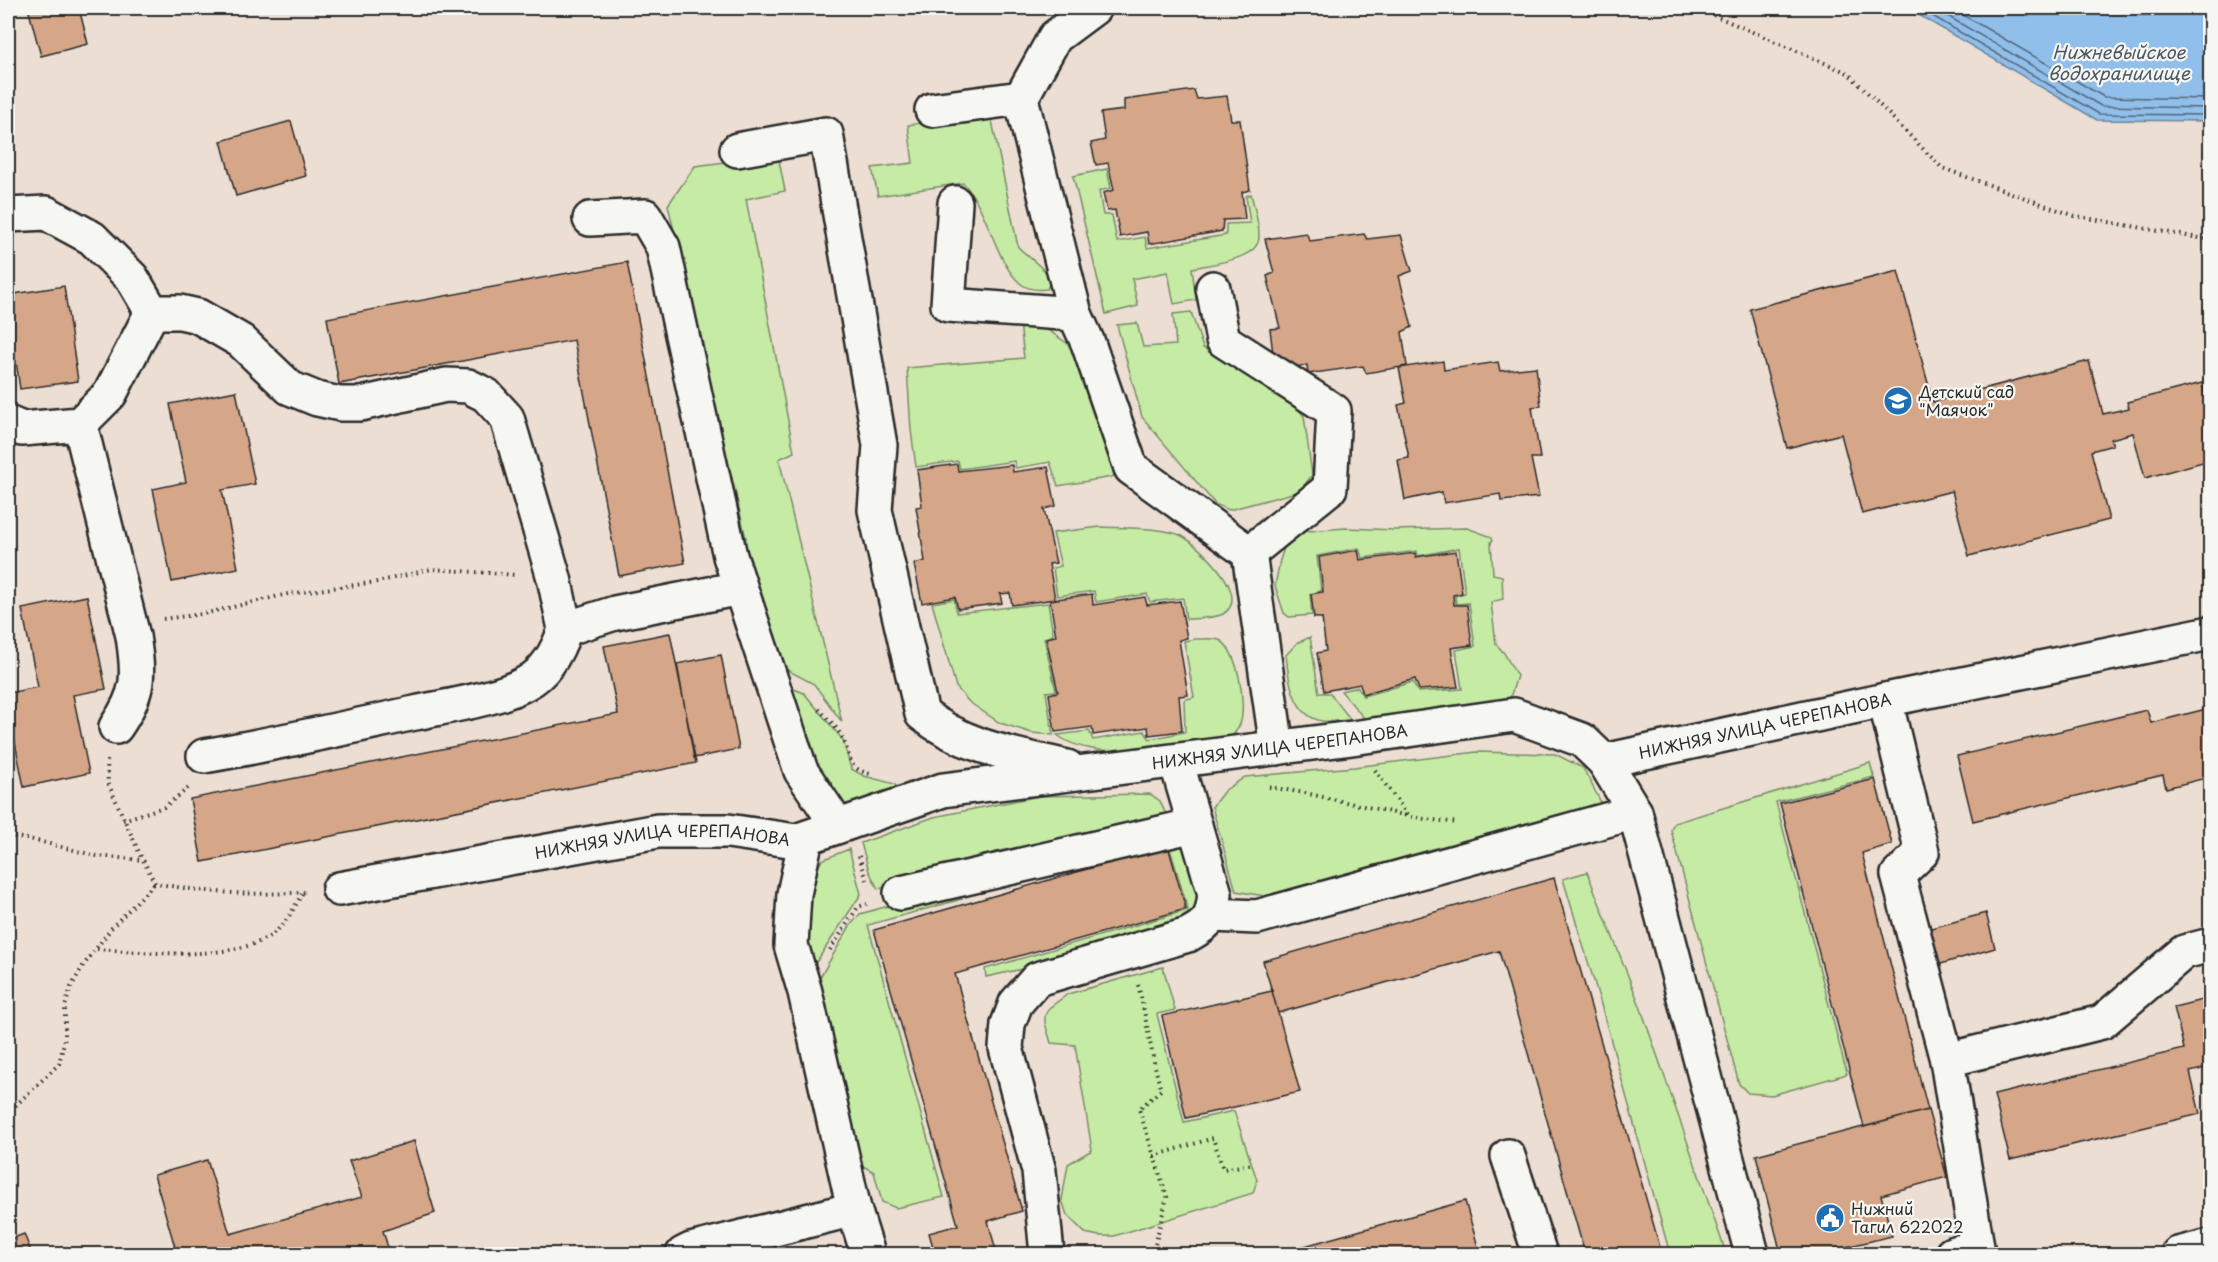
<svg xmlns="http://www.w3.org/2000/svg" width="2218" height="1262" viewBox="0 0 2218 1262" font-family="'Playpen Sans',sans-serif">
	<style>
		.green { fill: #c6eba5; stroke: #788b68; stroke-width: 1.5 }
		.water { fill: #91bfeb; stroke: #68849e; stroke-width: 1.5 }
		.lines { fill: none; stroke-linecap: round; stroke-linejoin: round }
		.shore { stroke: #546678; stroke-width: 1.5 }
		.building { fill: #d6a688; stroke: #2b2b2b; stroke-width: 1.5 }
		.minor-casing { stroke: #2b2b2b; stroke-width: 38 }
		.path { stroke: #2b2b2b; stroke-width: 4; stroke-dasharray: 1.5 4.5; stroke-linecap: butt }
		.minor { stroke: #f6f6f2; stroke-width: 33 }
		.labels { text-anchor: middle; stroke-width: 4.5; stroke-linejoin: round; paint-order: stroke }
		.poi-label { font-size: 16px; fill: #2b2b2b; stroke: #f6f6f2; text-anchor: start }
		.street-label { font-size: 16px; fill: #2b2b2b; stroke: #f6f6f2 }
		.water-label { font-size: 18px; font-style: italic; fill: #4a5765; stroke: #f6f6f2 }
	</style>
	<rect width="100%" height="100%" fill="#ecded2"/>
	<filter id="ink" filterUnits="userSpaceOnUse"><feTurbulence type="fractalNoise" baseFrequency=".0167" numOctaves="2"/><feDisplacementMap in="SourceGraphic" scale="12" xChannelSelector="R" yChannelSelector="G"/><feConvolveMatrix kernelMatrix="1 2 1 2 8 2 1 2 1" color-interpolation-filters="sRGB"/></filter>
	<g filter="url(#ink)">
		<!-- green -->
		<path class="green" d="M990,111L1018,247L1044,270L1051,280L1047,289C1038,290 1029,290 1021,284C994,261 989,209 963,183L878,196L872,168L913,163L908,125Z
			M778,155L785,191L746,199L794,452L779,459L842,722L814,684L776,664L744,563L746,538L668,205L695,166Z
			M1107,169L1111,188L1099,191L1103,215H1112L1117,242L1145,237L1147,248L1226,235V224L1250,223L1246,196L1251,194C1254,207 1259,222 1259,236C1260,260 1210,264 1192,268L1196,300L1174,304L1168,272L1132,279L1138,306L1106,314L1073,176Z
			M1191,312L1203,348L1282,391L1304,416L1312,475L1300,491L1229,510L1215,504L1142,417L1117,325L1137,323L1143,347L1176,345L1173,314Z
			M1019,314L1029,317L1084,355L1118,471L1112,477L1058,486L1050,462L1016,468L1014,461L960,469L958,461L916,467L911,430L907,368L1024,358Z
			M1100,527C1120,528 1166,527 1182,536C1200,546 1253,596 1223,614C1215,618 1200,618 1191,619H1186L1183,598L1150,602L1147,594L1096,602L1094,591L1057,596L1053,568L1061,566L1053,533Z
			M1346,528L1395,530L1467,528L1492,537L1493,540L1491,542L1493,574L1502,576L1503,599L1491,602L1496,644L1504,653L1517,676L1510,698L1483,709L1364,718L1341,691L1358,687L1363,696L1413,682L1418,692L1462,689L1456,650L1475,646L1469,603L1456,604L1455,596L1465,593L1459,548L1418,556L1417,551L1362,558L1359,548L1317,556L1321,591L1310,594L1312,615L1289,617L1284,613L1275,586L1280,560L1285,545L1295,532Z
			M954,599L957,613L1048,603L1053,635L1044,638L1056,691L1046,692L1053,735L1032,733L1000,723L969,702L956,687L932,603Z
			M1310,637L1319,693H1330L1351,720C1342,720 1331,722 1322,721C1293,716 1288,678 1286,655L1297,643Z
			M1196,639C1203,639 1213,638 1219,640C1238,647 1247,707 1240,724C1238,730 1228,741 1222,745C1201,758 1161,752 1136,752C1109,751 1080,752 1057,735L1089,731L1093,740L1144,731L1150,739L1185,732L1184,700L1194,697L1184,641Z
			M779,683L804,693L843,740L851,769L864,776L895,784L897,792L855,808L838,806L815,780Z
			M1477,752L1555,754L1583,768L1607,814L1264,896L1236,891L1212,807L1224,791L1245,777L1354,767Z
			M1870,763L1874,777L1776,802L1847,1074L1772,1095L1748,1093L1739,1084L1671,830L1674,823Z
			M1150,794L1160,801L1169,822L878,889L869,871L861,843L934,817L1039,796Z
			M1184,838L1202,900L1196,916L1033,969H1022L986,977L985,969L1188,910L1169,845Z
			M849,849L861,894L813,967L806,944L811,881L822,860Z
			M1587,872L1640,1006L1725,1250L1717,1254H1670L1600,1001L1563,879Z
			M957,887L962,899L868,925L944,1197L896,1208L882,1202L874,1172L861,1165L816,984L850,926L860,914Z
			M1163,967L1175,1010L1157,1014L1184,1122L1234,1111L1257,1180L1253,1193L1114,1236H1099L1085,1233L1067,1215L1062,1200L1068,1164L1092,1150L1075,1045L1051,1043L1045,1023V1016L1049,1008L1068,994Z"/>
		<!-- water -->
		<path class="water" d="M1907,8H2210V121L2097,120Z"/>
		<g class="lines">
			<!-- shore -->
			<path class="shore" d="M1919,8L2099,114L2210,115
				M1934,8L2101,106L2210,108
				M1951,8L2104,97L2210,99"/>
		</g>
		<!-- building -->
		<path class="building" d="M28,8H79L88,44L41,56Z
			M1194,90L1197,99L1227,96L1231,120H1240L1250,190L1242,192L1245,219L1223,220L1222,231L1149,244L1147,232L1120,237L1115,210L1107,211L1103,193L1114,190L1108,163L1096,165L1091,143L1105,140L1101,113L1124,110V100Z
			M291,121L306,176L236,196L221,141Z
			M1306,233L1310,241L1364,234L1367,239L1401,235L1412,271L1399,276L1412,327L1402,332L1407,366L1366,373L1363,366L1308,374L1307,365L1275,370L1270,329L1280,328L1267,276L1274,273L1265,239Z
			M627,262L685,563L619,576L574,340L339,384L327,318Z
			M1898,271L1933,402L2089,361L2103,414L2129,408L2127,402L2202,383L2210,417V460L2145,478L2133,433L2111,439L2113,445L2091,451L2109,520L1969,556L1952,491L1862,514L1841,434L1787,448L1750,309Z
			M64,286L78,381L20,389L16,361L8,362V295Z
			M1443,361L1444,370L1498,362L1500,371L1536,367L1541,406L1532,407L1540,458H1531L1539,497L1501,501L1500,494L1444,503L1442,492L1405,500L1398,460L1409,458L1398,405L1406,403L1399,368Z
			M236,391L255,484L222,490L238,568L172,582L153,489L186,482L170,404Z
			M957,464L958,471L1012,465L1013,472L1048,467L1056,506L1044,509L1056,563L1049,564L1055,599L1012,605L1010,593L1000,594L1002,603L958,609L955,597L922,603L914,564L925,561L916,507L922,506L917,470Z
			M1358,550L1360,560L1416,553V557L1456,551L1462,593L1453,595L1454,605H1467L1472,645L1451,648L1458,687L1419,690L1415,679L1363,694L1360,684L1324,691L1317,653L1326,651L1322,618H1314L1311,594L1323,592L1319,557Z
			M1092,594L1093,605L1145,597L1147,605L1180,601L1187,638L1179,640L1188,695L1179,696L1182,731L1149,735L1148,727L1093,735L1092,727L1055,732L1049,694L1058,692L1046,638L1056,636L1050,600Z
			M87,596L106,689L73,695L89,773L24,787L8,708V693L38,687L22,609Z
			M670,633L696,763L202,862L190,799L618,714L604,646Z
			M721,655L739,749L694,758L677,664Z
			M2210,708V777L2166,788L2163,775L1973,821L1957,756L2147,710L2151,723Z
			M1875,779L1892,844L1862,853L1928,1110L1864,1127L1780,803Z
			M1168,846L1186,909L955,974L1022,1211L988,1221L997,1254H935L929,1233L958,1225L874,930Z
			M1554,878L1662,1254H1585L1499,951L1278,1013L1272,991L1263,961Z
			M1986,913L1995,948L1934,966L1924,930Z
			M1272,991L1300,1092L1186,1118L1162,1016Z
			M2210,998V1067L2190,1072L2200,1114L2010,1160L1994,1095L2184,1049L2174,1007Z
			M1928,1110L1947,1177L1881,1195L1892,1236L1817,1254H1781L1756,1155Z
			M414,1141L435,1213L383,1231L390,1254H177L154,1175L207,1160L230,1234L362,1197L349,1161Z
			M1465,1201L1480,1254H1276Z
			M24,1234L32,1254H8V1240Z"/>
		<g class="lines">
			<!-- minor casing -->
			<g class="minor-casing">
				<g id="minor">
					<path d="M1021,98L1075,314L1088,343L1131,468L1249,553L1277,748"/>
					<path d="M932,110L1021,98L1055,37L1094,8"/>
					<path d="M737,150L826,134L880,445L875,510L922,714C965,748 1016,755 1067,767"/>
					<path d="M955,203L948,305L1075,314"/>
					<path d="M8,215L46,213L92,238L132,278L152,312H180L198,316L241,341L290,388L317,399L340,404H361L446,385L468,386L486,395L507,418L554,578L565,629L615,613L740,588"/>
					<path d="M590,219L645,216L663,247L730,556L801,771L838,826"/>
					<path d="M1213,288L1223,340L1334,411L1330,488L1249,553"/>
					<path d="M8,423L22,429L80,424L110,394L152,312"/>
					<path d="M80,424L133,636C139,676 140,692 116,727"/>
					<path d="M1885,700L1922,852L1898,875L1947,1060L1977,1247L1952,1254"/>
					<path d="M204,756C275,744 345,728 415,713C448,706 498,699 526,683C547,672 558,650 565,629"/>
					<path d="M1604,761L1635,812L1752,1254"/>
					<path d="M806,838L794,894L791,945L805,992L854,1209L868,1254"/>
					<path id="s1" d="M339,889L658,831H728L796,841L943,790L1352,738L1514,715L1582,740L1604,761L1885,700L2210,633"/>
					<path d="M901,893L1195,825"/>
					<path d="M1212,915L1257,917L1635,812"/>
					<path d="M1947,1060L2102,1022L2184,952L2210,945"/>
					<path d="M1508,1156L1540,1254"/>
					<path d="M683,1254L691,1250L854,1209"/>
					<path d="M1047,1254L1039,1171L1006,1048L1008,1024L1016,1003L1037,979L1188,935C1210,923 1212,918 1215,894L1176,761"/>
					<path d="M2178,1254L2210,1246"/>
				</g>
			</g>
			<!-- path -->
			<path class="path" d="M1697,8L1848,73L1942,168L2075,216L2210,240
				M163,619L203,614L288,594L377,582L432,569L517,575
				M819,709C827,718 838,728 843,739C853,762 846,768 874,775
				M107,760L108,783L142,859
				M1375,770L1409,817L1458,823
				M1269,787L1305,793L1408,816
				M123,820L164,807L190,787
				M8,836L34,840L97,856L143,860L155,883C204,893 254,896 305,892
				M859,856L867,880
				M97,949C144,952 236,963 274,933C287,923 295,906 303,892
				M830,950L858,907L867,904
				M1138,985C1147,1020 1151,1055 1161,1090L1139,1109L1167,1197L1155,1245
				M8,1115L12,1109L59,1064L65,1037V1007L71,987L83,966L113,926L155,883
				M1154,1156L1213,1138L1223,1169L1252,1164"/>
			<!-- minor -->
			<use href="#minor" class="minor"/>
		</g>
	</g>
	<!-- icons -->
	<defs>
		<g id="school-disc" transform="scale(1.5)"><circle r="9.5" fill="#1f6fb2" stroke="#f6f6f2"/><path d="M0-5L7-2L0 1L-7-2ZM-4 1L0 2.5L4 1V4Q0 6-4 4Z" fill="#fff"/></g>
		<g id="civic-disc" transform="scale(1.5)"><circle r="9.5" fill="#1f6fb2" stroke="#f6f6f2"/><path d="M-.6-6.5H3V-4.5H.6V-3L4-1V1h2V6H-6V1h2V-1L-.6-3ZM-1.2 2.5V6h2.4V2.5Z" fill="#fff"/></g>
	</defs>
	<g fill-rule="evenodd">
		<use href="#school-disc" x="1898" y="401"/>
		<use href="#civic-disc" x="1830" y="1218"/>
	</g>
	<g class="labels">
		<!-- poi labels -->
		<g class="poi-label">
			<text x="1919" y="398">Детский сад<tspan x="1919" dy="18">"Маячок"</tspan></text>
			<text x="1851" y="1215">Нижний<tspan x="1851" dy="18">Тагил 622022</tspan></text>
		</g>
		<!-- street labels -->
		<g class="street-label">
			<text dy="6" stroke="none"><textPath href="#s1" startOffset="1462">НИЖНЯЯ УЛИЦА ЧЕРЕПАНОВА</textPath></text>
			<text dy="6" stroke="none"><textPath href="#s1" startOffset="958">НИЖНЯЯ УЛИЦА ЧЕРЕПАНОВА</textPath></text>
			<text dy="6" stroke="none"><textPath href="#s1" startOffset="328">НИЖНЯЯ УЛИЦА ЧЕРЕПАНОВА</textPath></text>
		</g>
		<!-- water labels -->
		<g class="water-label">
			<text x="2119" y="59">Нижневыйское<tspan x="2119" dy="21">водохранилище</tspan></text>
		</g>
	</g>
	<!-- margin -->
	<rect width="2218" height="1262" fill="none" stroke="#f6f6f2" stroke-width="30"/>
	<rect x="15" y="15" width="2188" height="1232" fill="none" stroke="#2b2b2b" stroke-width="2" filter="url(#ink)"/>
</svg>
